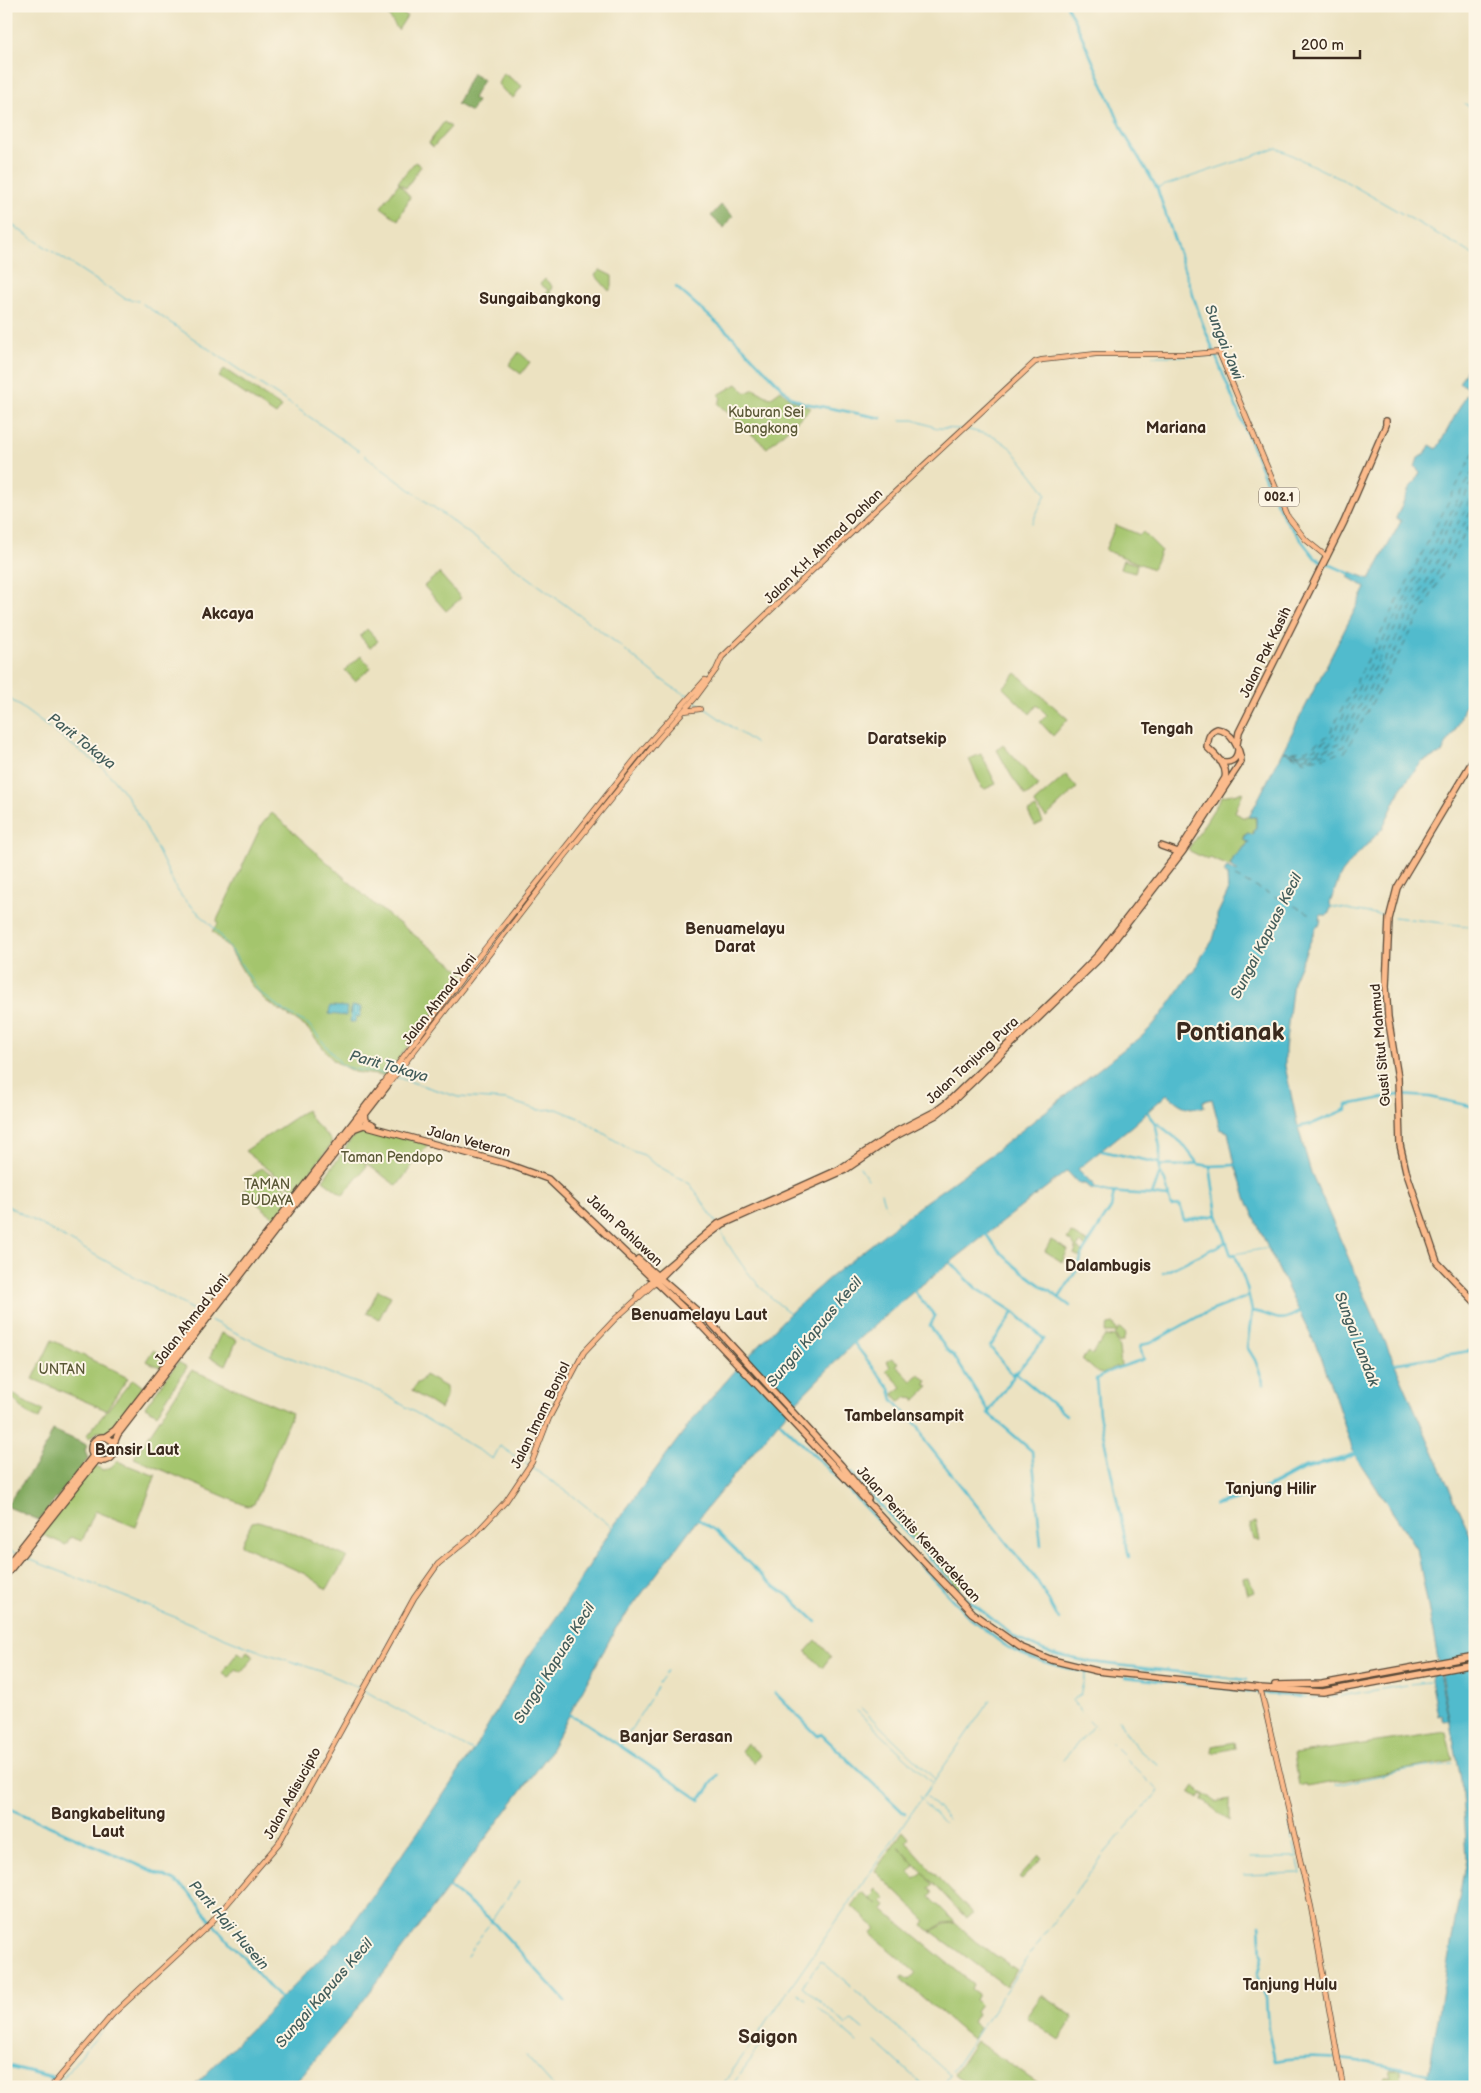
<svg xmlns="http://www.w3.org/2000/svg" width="1481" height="2093" viewBox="0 0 1481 2093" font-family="'Balsamiq Sans',sans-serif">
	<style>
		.green { fill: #a4c56d; stroke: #707846 }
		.forest { fill: #83aa60; stroke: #5f6a3f }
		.water { fill: #51bbcd; stroke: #467276 }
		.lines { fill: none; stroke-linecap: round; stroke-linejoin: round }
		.stream { stroke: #51bbcd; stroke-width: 1 }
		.canal { stroke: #51bbcd; stroke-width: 2.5 }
		.river { stroke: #51bbcd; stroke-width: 4 }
		.ferry { stroke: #435d5b; stroke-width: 1; stroke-dasharray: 6 5; stroke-linecap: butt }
		.major-casing { stroke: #564636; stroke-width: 6 }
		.highway-casing { stroke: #564636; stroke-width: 8 }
		.major { stroke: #fbbb8c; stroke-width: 4.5 }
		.highway { stroke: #fbbb8c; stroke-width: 5.5 }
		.labels { text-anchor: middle; stroke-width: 4; stroke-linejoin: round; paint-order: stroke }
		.shield { fill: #fcf5e5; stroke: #75675a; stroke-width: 1 }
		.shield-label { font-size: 12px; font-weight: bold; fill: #3b2a1e }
		.park-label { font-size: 14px; fill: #5a5836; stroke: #fcf5e5 }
		.street-label { font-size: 14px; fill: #3b2a1e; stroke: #fcf5e5 }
		.water-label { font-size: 15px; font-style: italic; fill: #435d5b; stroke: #fcf5e5 }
		.quarter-label { font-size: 16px; font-weight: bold; fill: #3b2a1e; stroke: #fcf5e5 }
		.district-label { font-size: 19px; font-weight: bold; fill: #3b2a1e; stroke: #fcf5e5 }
		.town-label { font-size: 24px; font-weight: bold; fill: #3b2a1e; stroke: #fcf5e5 }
	</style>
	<rect width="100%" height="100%" fill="#fcf5e5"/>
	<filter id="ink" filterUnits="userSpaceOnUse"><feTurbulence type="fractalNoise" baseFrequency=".02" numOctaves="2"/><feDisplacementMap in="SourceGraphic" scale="10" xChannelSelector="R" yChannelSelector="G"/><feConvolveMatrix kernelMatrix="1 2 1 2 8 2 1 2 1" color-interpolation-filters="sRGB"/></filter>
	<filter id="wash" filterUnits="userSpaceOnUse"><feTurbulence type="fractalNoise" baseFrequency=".0096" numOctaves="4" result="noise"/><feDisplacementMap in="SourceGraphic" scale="20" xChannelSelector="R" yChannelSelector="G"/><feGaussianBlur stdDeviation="1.12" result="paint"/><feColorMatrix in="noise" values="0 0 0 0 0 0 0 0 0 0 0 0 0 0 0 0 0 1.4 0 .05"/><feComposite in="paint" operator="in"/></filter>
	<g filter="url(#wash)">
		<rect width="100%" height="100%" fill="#ece2c1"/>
		<!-- green -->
		<path class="green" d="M382,6H390L407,16L398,30Z
			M503,73L522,86L513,98L505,92L498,84Z
			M444,122L451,127L433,147L429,143Z
			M415,162L421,166L406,188L398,182Z
			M399,183L410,197L398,220L381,207Z
			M600,270L612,276V287L609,291L595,275Z
			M545,279L552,286L550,293L555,298L553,301L546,293L548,290L540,284Z
			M519,352L530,362L521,374L509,365Z
			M224,369L282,407L276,415L219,377Z
			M737,384L746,393L754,389L770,398L781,390L790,399L811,408L767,448L718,404L721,398L718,395Z
			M1116,525L1140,535L1143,532L1161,550L1153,569L1105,550Z
			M1123,560L1137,564L1135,573L1120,569Z
			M439,573L461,598L446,611L424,586Z
			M367,629L378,641L370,648L360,636Z
			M361,656L371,668L355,681L345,670Z
			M1016,673L1068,719L1053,736L1040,722L1047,715L1037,705L1030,714L1003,688Z
			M1003,745L1039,786L1026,796L1012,777L997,750Z
			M981,754L996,784L985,789L982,788L969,759Z
			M1066,775L1077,788L1046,817L1034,803Z
			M1243,792L1235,812L1242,817H1255L1256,826L1252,835L1248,833L1243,836L1244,840L1248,843L1234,857L1229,866L1210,858L1208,860L1188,850L1222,796Z
			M1036,808L1043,822L1035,826L1028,812Z
			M272,813L375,905L464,973L385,1076L354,1072L334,1061L307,1028L266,1001L251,985L231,951L212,931L218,924L217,920L262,824Z
			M306,1110L313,1121L331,1140V1145L296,1191L245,1151Z
			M360,1127L428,1144L397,1186L345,1148Z
			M345,1149L365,1163L366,1167L343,1195L323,1180Z
			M262,1168L294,1193L276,1219L244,1193L248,1184L245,1181Z
			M1071,1233L1088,1243L1086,1247L1081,1243L1077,1247L1082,1252L1081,1258L1074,1254L1076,1249L1072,1242L1067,1239Z
			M1051,1240L1068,1250L1062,1262L1045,1251Z
			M378,1290L391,1296L379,1319L367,1313Z
			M1114,1324L1117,1332L1120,1328L1126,1334L1123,1341L1119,1343L1115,1335L1117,1333H1105L1108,1325Z
			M221,1333L237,1340L226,1365L210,1357Z
			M1105,1336L1115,1337L1119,1348L1121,1366L1115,1367L1103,1374L1098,1373L1082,1359L1089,1352L1092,1355Z
			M52,1340L128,1378L106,1410L33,1379Z
			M153,1350L167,1358L160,1367L146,1361Z
			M892,1358L899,1363L896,1365L911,1381L920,1374L927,1381L925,1384L929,1387L915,1401V1398L907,1397L899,1401L893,1394L902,1387L886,1370L890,1367L887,1361Z
			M178,1362L187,1367L157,1414L145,1407Z
			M192,1370L292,1413L254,1504L247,1506L134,1458Z
			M425,1375L446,1387V1397L440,1409L412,1391L417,1383L420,1382Z
			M133,1379L143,1387L109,1432H97L89,1438L86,1436Z
			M6,1388L23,1401L43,1410L39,1419L28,1414L6,1392Z
			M117,1461L153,1475L156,1474L136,1527L95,1511L82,1541L70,1537L66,1545L41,1534L94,1465L103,1470L111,1467Z
			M900,1516L959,1577L961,1575L966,1580L959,1588L896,1521Z
			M258,1521L284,1529L347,1557L327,1589L305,1574L241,1545L252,1522Z
			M1256,1522L1260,1541L1258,1542L1257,1540H1254L1250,1524Z
			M1249,1577L1254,1592L1247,1595L1243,1578Z
			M816,1640L831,1656L822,1668L806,1651Z
			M247,1651L254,1656L242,1672L236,1669L229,1678L222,1673L238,1652L244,1656Z
			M1446,1732L1453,1761L1307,1787L1306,1784L1299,1786L1294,1754Z
			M1234,1742L1235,1748L1212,1753L1213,1746Z
			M747,1743L760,1755L754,1763L741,1751Z
			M1194,1786L1215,1802L1230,1799V1821L1202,1800L1205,1796L1202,1794L1199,1798L1190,1792Z
			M903,1831L909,1838L906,1842L941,1881L973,1914L966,1918L898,1846L915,1865L909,1872L915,1879L923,1873L933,1885L929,1888L933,1893L930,1897L955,1922L944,1923L930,1931L923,1926L926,1921L875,1871Z
			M1039,1855L1042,1858L1022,1879L1019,1877Z
			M876,1888L886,1898L882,1901L886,1906L883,1910L973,1984L971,1989L978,1994L975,2000L980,2005L975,2012L977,2014L972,2022L979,2028L972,2039L901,1979L903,1976L909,1980L915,1972L871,1934L876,1928L852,1906L862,1893L878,1905L870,1898L875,1893L874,1891Z
			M955,1923L976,1942L1017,1970L1006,1986L931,1931L945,1924Z
			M1042,1995L1074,2017L1059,2040L1026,2017Z
			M976,2041L1043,2087H971L954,2074Z
			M1390,2069L1401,2070L1402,2082L1383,2080L1386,2076H1392Z"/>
		<!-- forest -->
		<path class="forest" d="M472,73L483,80L473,98L477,101L471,112L457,104Z
			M721,205L733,216L724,228L711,216Z
			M53,1430L87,1445L85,1451L88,1459L39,1520L6,1506L39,1460Z"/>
		<!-- water -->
		<path class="water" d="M1475,350V686L1471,693L1472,699C1462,709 1464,707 1460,720C1456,731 1447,741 1442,753L1422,762L1402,787L1382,829L1354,858L1340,876L1330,903L1331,908L1328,915H1320L1319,920H1321L1319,926H1317L1293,982L1285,1049V1066L1298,1127L1310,1170L1475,1547V2087H1426L1466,1858L1461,1780L1417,1549L1354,1454L1321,1356L1268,1248L1248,1203L1235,1165L1228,1132L1220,1129L1212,1099L1203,1101L1204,1107C1185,1110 1181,1106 1167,1094L1133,1125L1078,1169L1095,1186L1092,1190L1085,1184H1079L1067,1171L914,1291L854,1343L790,1408L698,1519L616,1628L546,1758L357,2009L292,2087H193L346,1933L418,1832L473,1751L524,1663L565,1605L612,1528L693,1419L742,1363L790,1313L829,1278L925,1202L992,1154L1129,1045C1151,1035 1176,994 1190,974L1194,972L1202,956L1213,940L1217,926V915L1228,892L1227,875L1224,873L1227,867L1237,872V870L1230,866L1234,857L1249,843L1244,840V836L1248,833L1253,835L1256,827V817H1249L1366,588L1348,577L1351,572L1370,579L1401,521L1396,518L1410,487L1416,481L1420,472L1415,467L1418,458L1426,453L1430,445L1437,449L1470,388L1459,383L1471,362L1469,361Z
			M330,1006L347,1007L346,1016L329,1014Z
			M351,1006L361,1007L360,1017H356L355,1022H350Z
			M96 1449a7 7 0 1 1 14 0a7 7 0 1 1-14 0Z
			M1439,1673L1449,1720L1443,1721L1441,1714L1438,1715L1431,1680L1432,1675Z"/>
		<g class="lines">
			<!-- stream -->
			<path class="stream" d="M1465,104L1475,109
				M1157,188L1277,148L1345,181L1469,252
				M6,221L105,286
				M1470,253L1475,256
				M107,287L111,289
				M113,290L124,298L138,301
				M143,304L257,382
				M1153,356H1216
				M260,384L292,405
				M295,407L359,451
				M901,420H914L937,428L961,429
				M965,429L994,436L1012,449L1044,490L1046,494L1032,523
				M365,455L366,457L622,647
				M625,650C637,660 676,694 689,695
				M6,696L102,767C136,800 155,846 176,888L182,897L211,925L231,949L260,993L287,1013L308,1024L342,1065L352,1069L387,1074
				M696,702L736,730
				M739,732L755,743
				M1329,906L1387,916
				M1394,917L1475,927
				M396,1077L458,1097L506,1100L539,1110L557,1109L581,1119L632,1151L644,1155L653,1163L690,1184L716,1222
				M860,1167L868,1179
				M881,1193L884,1203
				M6,1205L202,1315
				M886,1207L887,1208
				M897,1220L898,1222
				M720,1230C738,1263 759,1290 790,1313
				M1235,1254L1268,1248
				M210,1320L269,1349L334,1375L381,1392L493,1459L500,1446L572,1495L613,1528
				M6,1549L15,1553
				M23,1557C97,1585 170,1615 243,1645C282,1660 324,1669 361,1689
				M665,1674L667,1671
				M659,1683L663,1677
				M1410,1684L1429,1682
				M365,1691L473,1751
				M652,1696L657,1687
				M1340,1696L1406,1685
				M1300,1697H1307
				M1311,1698L1336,1696
				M1074,1699L1080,1695L1086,1672
				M1072,1700L1081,1712
				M861,1708L934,1778
				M857,1711L931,1782
				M1119,1720C1129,1740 1139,1753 1158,1764
				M1089,1721L1095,1727
				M1111,1743L1123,1755
				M620,1747L650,1699
				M1125,1758L1141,1774
				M1063,1760L1092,1727
				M1144,1777L1150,1783
				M1336,1785L1405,1770L1452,1764
				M919,1796L922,1800
				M927,1797L948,1819
				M924,1803L944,1824
				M1289,1821L1293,1840
				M1125,1829L1159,1791L1153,1785
				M1294,1844L1297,1857
				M1104,1854L1121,1834
				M1250,1858H1297
				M1244,1875L1300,1873L1297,1861
				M1086,1878L1102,1857
				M513,1890L519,1882
				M1074,1894L1085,1880
				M507,1899L511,1893
				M1057,1917L1071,1898
				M490,1923L504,1902
				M484,1931L488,1926
				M1043,1936L1055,1920
				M480,1937L482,1934
				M475,1944L478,1940
				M1035,1947L1041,1939
				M471,1950L473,1947
				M1030,1955L1033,1950
				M467,1956L469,1953
				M810,1976L821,1961L851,1986
				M808,1979L802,1986L847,2025L851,2020L863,2030
				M855,1990L950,2075
				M798,1993L806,1999
				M1004,1993L1028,1958
				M819,2009L857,2042
				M113,2017L118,2012
				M111,2020L112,2019
				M105,2027L109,2022
				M101,2031L102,2030
				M96,2037L100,2033
				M754,2040L990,1700
				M765,2040L771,2033
				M875,2041L925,2087
				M970,2044L1002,1996
				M88,2047L95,2039
				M526,2056L554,2087
				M952,2071L969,2046
				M740,2074L763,2043
				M62,2079L86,2049
				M60,2082V2081
				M721,2087L752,2043
				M731,2087L738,2077
				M942,2087L950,2075"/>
			<!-- canal -->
			<path class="canal" d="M1067,6L1080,32L1125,135L1157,188L1202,322L1268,486L1284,518L1315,558L1353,575
				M676,287L732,336L791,397L804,403L881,418
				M1148,1113L1155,1122L1160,1147V1173L1165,1181L1171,1206L1180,1205L1184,1221L1217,1215
				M1157,1123L1182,1143L1198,1164L1210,1166L1235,1165
				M1298,1127L1312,1124L1347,1109V1105L1398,1095L1430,1097L1475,1107
				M1102,1151L1159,1163
				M1159,1165L1186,1166L1197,1163
				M1210,1166L1217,1215L1231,1255L1235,1254L1247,1288L1252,1311L1247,1347L1255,1360L1264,1384
				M1093,1188L1107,1192L1152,1195L1160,1173
				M1152,1195L1168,1197
				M986,1234C1006,1265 1041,1284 1070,1306
				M951,1263L976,1288L1014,1312L990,1347L1013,1375L1015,1372L1066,1415
				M1163,1273L1226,1242
				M914,1291L935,1316L930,1326L947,1350L954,1356L989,1412
				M1059,1298L1078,1268L1083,1252L1111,1208L1114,1193
				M1252,1311C1275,1314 1277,1327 1300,1311
				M1014,1312L1044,1339L1016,1373L988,1413L1032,1451L1041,1545
				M854,1343L890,1389L893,1400L919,1427L925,1441L1038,1582L1059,1620
				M1392,1364L1475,1350
				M780,1422L831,1472L969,1617C982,1627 995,1639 1009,1648C1027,1659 1073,1671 1094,1673
				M851,1473L967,1599L1016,1638L1052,1654L1091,1662L1247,1680
				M698,1519L717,1532L766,1580L790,1597L816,1622
				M1129,1557L1099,1414L1096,1379L1115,1369L1144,1359L1140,1349L1141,1345L1151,1343L1201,1315L1249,1296
				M1125,1677L1265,1693
				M775,1693L818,1736L821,1734L905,1814
				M1267,1694L1300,1697
				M568,1714L586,1723L700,1800L718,1775
				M6,1807L175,1881L189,1892L216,1927L282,2001
				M447,1886L489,1918L565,2001
				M1260,1925L1262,1956L1257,1975L1266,1998L1268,2030L1275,2061C1325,2052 1379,2064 1428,2074"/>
			<!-- river -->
			<path class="river" d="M1216,1505L1255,1494L1304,1468L1343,1459L1354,1454
				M6,2066L51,2077L66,2087"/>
			<!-- ferry -->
			<path class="ferry" d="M1282,752L1306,750L1329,735L1475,450
				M1285,752L1307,755L1336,740L1475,477
				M1291,752L1306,753L1332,737L1475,467
				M1288,753L1306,759L1343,747L1475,504
				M1293,754L1306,757L1340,743L1475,491
				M1291,755L1305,761L1345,752L1475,515
				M1235,877L1313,915"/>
		</g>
	</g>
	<g filter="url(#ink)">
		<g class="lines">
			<!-- major casing -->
			<g class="major-casing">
				<path id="major" d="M684,711L700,709
					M383,1084L468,970L644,748L705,680
					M387,1086L565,856L658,740L696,697L716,670L722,657L868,517L1035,362L1042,360L1096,354H1195L1219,352L1288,517L1306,540L1327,557
					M637,1295L653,1279
					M1260,1687L1311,1907L1343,2087
					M51,2087L113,2014L210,1924L279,1843L414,1598L438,1564L475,1534L506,1501L532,1462L549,1418L584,1352L615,1319L655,1283"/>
			</g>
			<!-- highway casing -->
			<g class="highway-casing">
				<path id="highway" d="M1237,744L1239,732L1344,522L1386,425V421
					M1475,757L1397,888L1389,919L1386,986L1388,1017L1398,1078L1400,1145L1406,1171L1437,1262L1475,1302
					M1220,761C1230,764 1237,760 1238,750
					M1161,846L1178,852
					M365,1114L366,1121L374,1125
					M353,1129L364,1125L507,1164L548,1179L698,1322L972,1613L1020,1647L1052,1660L1097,1671L1260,1688L1323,1692L1475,1664
					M638,1259L710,1322L841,1465L868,1499
					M653,1279L718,1224L838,1170L897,1131L936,1111L948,1102L1058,996L1099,954L1180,850L1225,778C1228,765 1216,756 1207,747C1208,739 1209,732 1217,729C1232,731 1240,749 1241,762L1183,851L1101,957L951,1103L936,1115L892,1138L845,1170L723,1224L688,1250L655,1283
					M91 1449a12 12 0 1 1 24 0a12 12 0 1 1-24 0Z
					M105,1437L115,1430L383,1084
					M114,1443L118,1434L387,1086
					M6,1567L93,1456
					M6,1575L97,1460
					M1275,1685L1322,1684L1475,1656"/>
			</g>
			<!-- major -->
			<use href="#major" class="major"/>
			<!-- highway -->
			<use href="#highway" class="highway"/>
		</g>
	</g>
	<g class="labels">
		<!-- shield labels -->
		<rect class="shield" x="1259" y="487.5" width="40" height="19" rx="4"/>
		<g class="shield-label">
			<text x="1279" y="501">002.1</text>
		</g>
		<!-- park labels -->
		<g class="park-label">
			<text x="766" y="417">Kuburan Sei<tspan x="766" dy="16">Bangkong</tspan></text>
			<text x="392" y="1162">Taman Pendopo</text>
			<text x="267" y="1189">TAMAN<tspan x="267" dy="16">BUDAYA</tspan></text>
			<text x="62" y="1374">UNTAN</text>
		</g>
		<!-- street labels -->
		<g class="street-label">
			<text transform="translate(823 546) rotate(-44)" y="5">Jalan K.H. Ahmad Dahlan</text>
			<text transform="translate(1265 652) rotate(-64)" y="5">Jalan Pak Kasih</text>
			<text transform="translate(439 999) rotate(-52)" y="5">Jalan Ahmad Yani</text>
			<text transform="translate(1380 1045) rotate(-95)" y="5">Gusti Situt Mahmud</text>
			<text transform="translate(972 1060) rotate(-43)" y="5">Jalan Tanjung Pura</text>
			<text transform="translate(469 1141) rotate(15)" y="5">Jalan Veteran</text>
			<text transform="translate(625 1230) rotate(43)" y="5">Jalan Pahlawan</text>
			<text transform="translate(191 1319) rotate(-52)" y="5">Jalan Ahmad Yani</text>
			<text transform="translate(540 1415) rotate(-64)" y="5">Jalan Imam Bonjol</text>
			<text transform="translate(919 1534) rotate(48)" y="5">Jalan Perintis Kemerdekaan</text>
			<text transform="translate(292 1793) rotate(-61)" y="5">Jalan Adisucipto</text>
		</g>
		<!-- water labels -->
		<g class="water-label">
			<text transform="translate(1224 342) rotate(68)" y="5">Sungai Jawi</text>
			<text transform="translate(82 741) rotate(38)" y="5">Parit Tokaya</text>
			<text transform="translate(1266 936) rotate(-63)" y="5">Sungai Kapuas Kecil</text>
			<text transform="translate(389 1066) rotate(16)" y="5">Parit Tokaya</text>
			<text transform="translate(814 1332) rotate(-50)" y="5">Sungai Kapuas Kecil</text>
			<text transform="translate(1357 1339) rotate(69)" y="5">Sungai Landak</text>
			<text transform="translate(554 1663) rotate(-58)" y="5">Sungai Kapuas Kecil</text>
			<text transform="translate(229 1925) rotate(49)" y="5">Parit Haji Husein</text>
			<text transform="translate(324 1993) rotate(-49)" y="5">Sungai Kapuas Kecil</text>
		</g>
		<!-- quarter labels -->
		<g class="quarter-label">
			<text x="540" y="304">Sungaibangkong</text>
			<text x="1176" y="433">Mariana</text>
			<text x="228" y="619">Akcaya</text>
			<text x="1167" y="734">Tengah</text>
			<text x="907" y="744">Daratsekip</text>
			<text x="735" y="934">Benuamelayu<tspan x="735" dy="18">Darat</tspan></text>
			<text x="1108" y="1271">Dalambugis</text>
			<text x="699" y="1320">Benuamelayu Laut</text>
			<text x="904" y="1421">Tambelansampit</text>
			<text x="137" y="1455">Bansir Laut</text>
			<text x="1271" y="1494">Tanjung Hilir</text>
			<text x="676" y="1742">Banjar Serasan</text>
			<text x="108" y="1819">Bangkabelitung<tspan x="108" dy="18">Laut</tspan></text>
			<text x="1290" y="1990">Tanjung Hulu</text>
		</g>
		<!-- district labels -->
		<g class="district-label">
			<text x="768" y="2043">Saigon</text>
		</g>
		<!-- town labels -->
		<g class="town-label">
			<text x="1230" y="1040">Pontianak</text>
		</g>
	</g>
	<!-- margin -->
	<rect width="1481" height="2093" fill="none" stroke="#fcf5e5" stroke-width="25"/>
	<!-- scale -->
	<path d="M1294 50v8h66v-8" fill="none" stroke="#3b2a1e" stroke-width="2.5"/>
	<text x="1301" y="50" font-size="15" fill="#3b2a1e" stroke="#fcf5e5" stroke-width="4" paint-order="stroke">200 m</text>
</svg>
